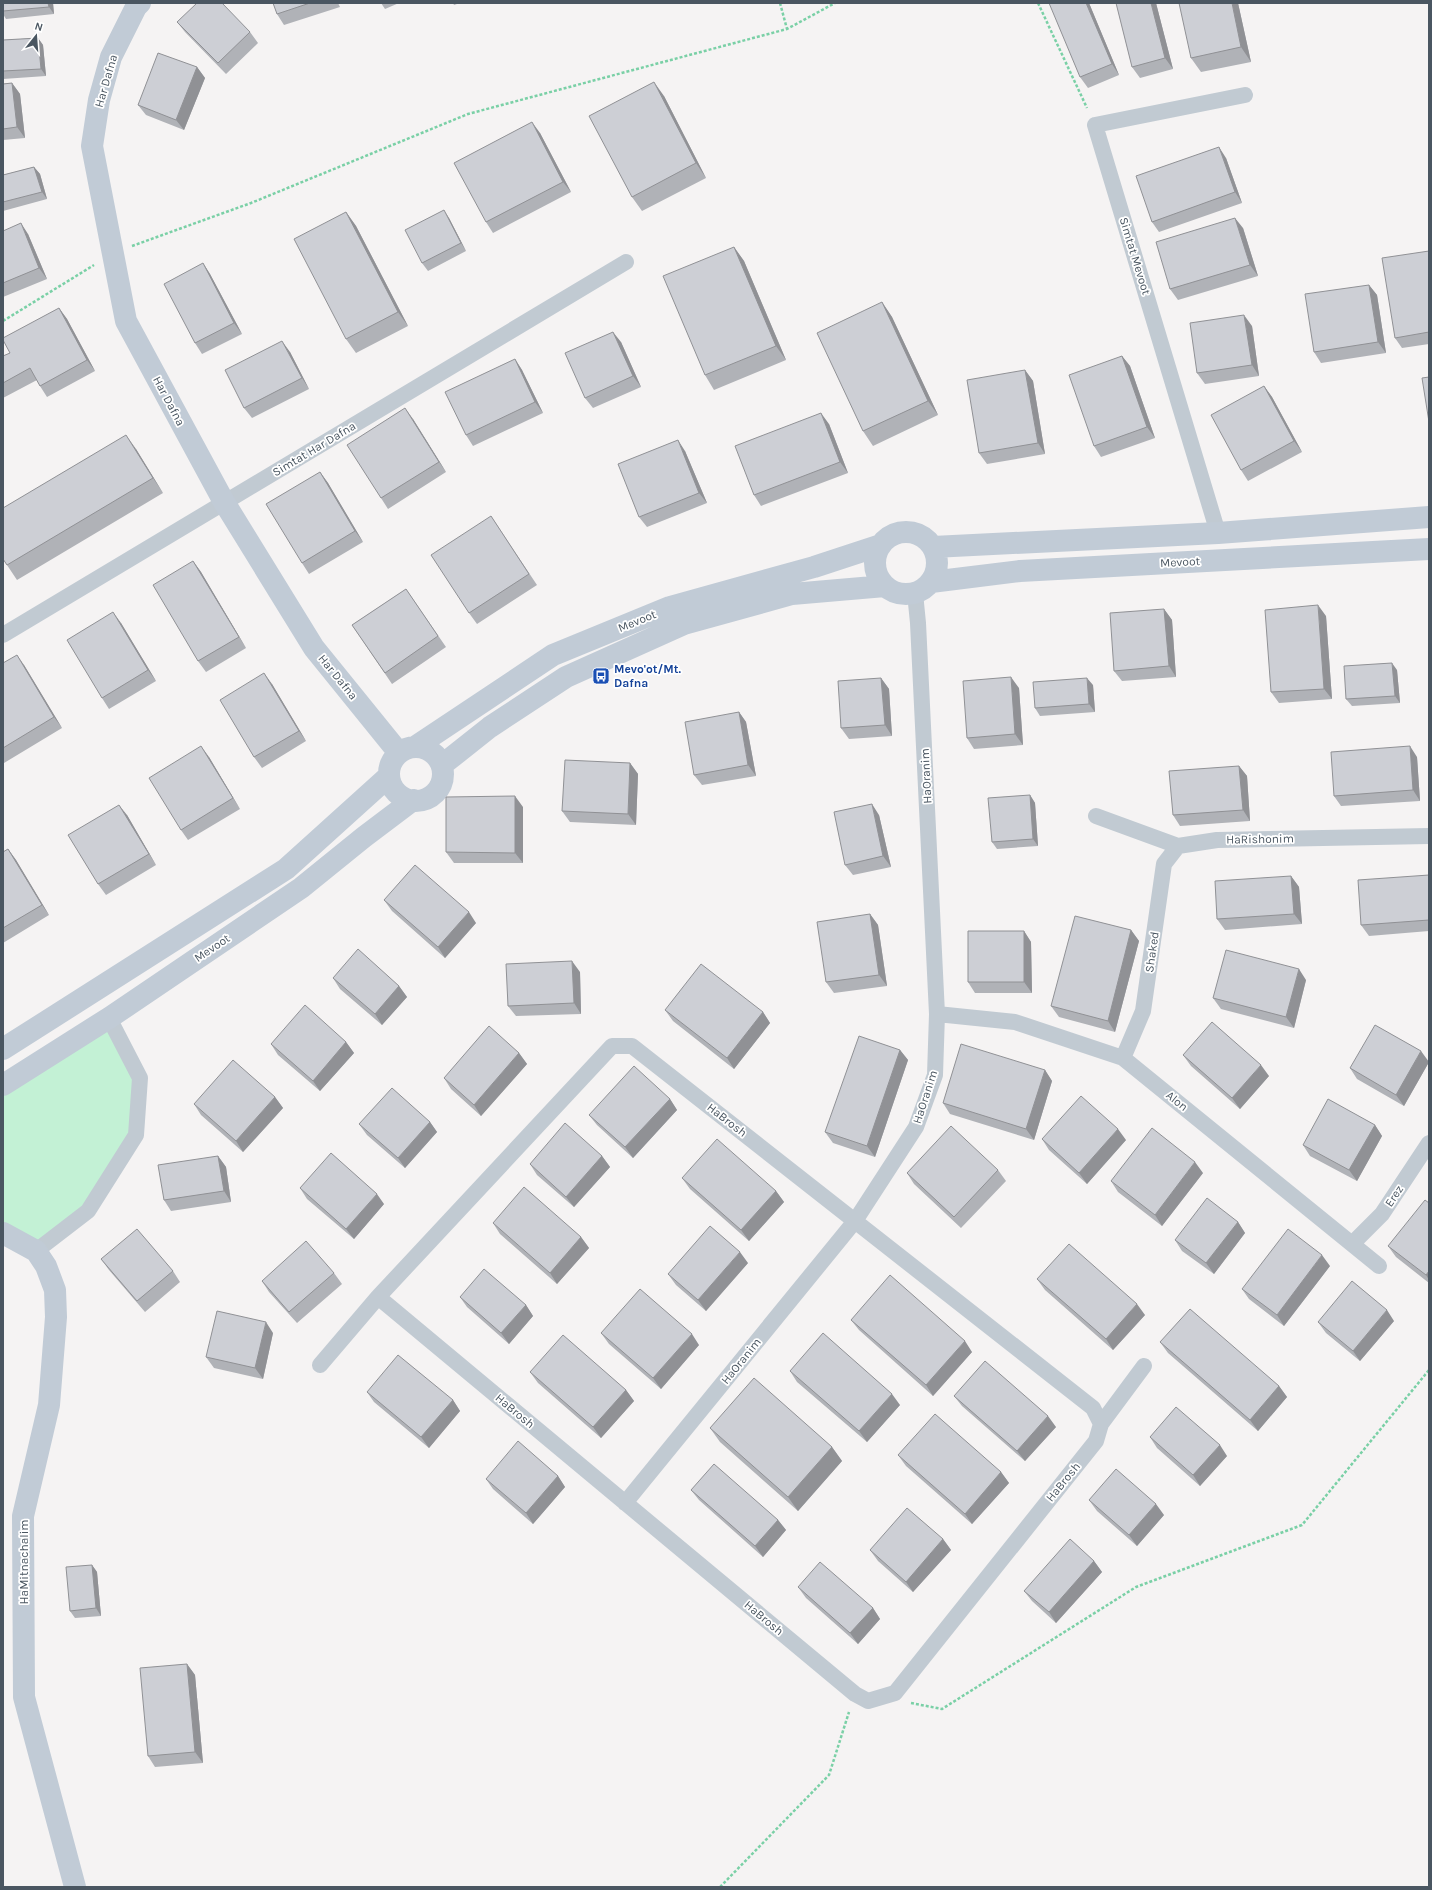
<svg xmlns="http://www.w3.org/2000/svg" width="1432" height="1890" viewBox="0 0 1432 1890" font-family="Karla,sans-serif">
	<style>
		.green { fill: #c3f1d5 }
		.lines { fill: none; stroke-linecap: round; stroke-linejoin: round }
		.path { stroke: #7ad0a6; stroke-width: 2.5; stroke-dasharray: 3 2; stroke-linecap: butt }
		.street { stroke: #c1cad2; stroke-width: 16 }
		.secondary { stroke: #c1cbd6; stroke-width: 22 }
		.wall { fill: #b0b2b7 }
		.shaded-wall { fill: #909195 }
		.building { fill: #cdcfd5; stroke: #909195 }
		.labels { text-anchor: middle; stroke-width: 3.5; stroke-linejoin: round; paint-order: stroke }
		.street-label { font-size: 12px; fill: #4a5661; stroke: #fff }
		.transit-label { font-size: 12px; font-weight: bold; fill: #164399; stroke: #fff; text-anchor: start }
	</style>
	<rect width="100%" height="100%" fill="#f5f3f3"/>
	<!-- green -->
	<path class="green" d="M109,1018L140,1078L136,1135L88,1211L36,1251L3,1234V1085Z"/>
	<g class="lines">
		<!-- path -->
		<path class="path" d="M780,3L787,29
			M1038,3L1087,108
			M132,246L251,203L468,114L787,29L835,3
			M3,321L94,265
			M911,1703L942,1709L1136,1587L1302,1525L1429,1370
			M720,1887L829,1775L849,1712"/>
		<!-- street -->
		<path class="street" d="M1218,533L1095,125L1245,95
			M3,635L626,262
			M1096,816L1178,846L1217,840L1429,836
			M937,1014L1015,1022L1123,1058L1379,1266
			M1123,1058L1143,1011L1164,864L1178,846
			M1352,1244L1382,1214L1429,1143
			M36,1251L88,1211L136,1135L140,1078L109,1018
			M378,1297L855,1694L868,1701L895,1693L1096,1441L1101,1424L1144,1366
			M320,1365L378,1297L612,1046H632L1093,1408L1101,1424
			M625,1503L855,1221L916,1127L935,1075L937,1014L918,623L915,593"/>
		<!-- secondary -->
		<path class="secondary" d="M140,3L136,7L111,57L99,100L92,146L126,321L224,502L314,648L399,753
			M875 563a31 31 0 1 1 62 0a31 31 0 1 1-62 0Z
			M933,547L1218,533L1429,517
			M931,582L1020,571L1429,549
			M415,747L553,655L670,607L814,567L881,545
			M389 774a27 27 0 1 1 54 0a27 27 0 1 1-54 0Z
			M442,765L490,727L566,677L684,624L792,594L885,586
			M3,1049L286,869L389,776
			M3,1085L109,1018L301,888L364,837L413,800
			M3,1233L36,1251L46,1266L55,1290L56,1317L49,1405L23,1516L24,1697L75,1887"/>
	</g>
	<!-- wall -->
	<path class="wall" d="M3,3H53L54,14L6,19L3,14Z
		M273,3H338L340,7L284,25L277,14Z
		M381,3H399L385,9Z
		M453,3H460L454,5Z
		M1089,3L1119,75L1088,88L1080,77Z
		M1156,3L1173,69L1140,78L1132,67Z
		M1238,3L1251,62L1201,72L1191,58Z
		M177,22L250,32L258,43L226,74L185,32Z
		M38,38L43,45L46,76L3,79V40Z
		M197,67L205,78L184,130L146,115L138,105Z
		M12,83L20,94L25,138L3,140V84Z
		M664,96L706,178L642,211L632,197Z
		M540,133L571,192L493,233L486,222Z
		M1226,158L1242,203L1159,232L1152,222Z
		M34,167L40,174L47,199L3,211V175Z
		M346,212L356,226L408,326L356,353L346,339Z
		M449,218L466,251L428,271L422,263Z
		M1243,228L1258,276L1178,300L1170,289Z
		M3,231L28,234L47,279L3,297Z
		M734,247L744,261L786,360L714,390L705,375Z
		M1429,251V344L1402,348L1395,338Z
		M203,263L210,274L242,334L202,354L195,343Z
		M1369,285L1377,295L1386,353L1321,363L1314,352Z
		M882,302L892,317L938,415L873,446L863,431Z
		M59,308L67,319L95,371L47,397L40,386L37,380L3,398V356L10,353Z
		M1252,326L1259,376L1205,384L1197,373Z
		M621,342L641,387L593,408L585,398Z
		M290,352L309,389L252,418L244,408Z
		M1122,356L1130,366L1155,438L1101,457L1094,446Z
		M515,359L522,370L543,413L473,446L466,435Z
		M1025,370L1033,381L1045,454L987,464L979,453Z
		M1264,386L1272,397L1302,452L1248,481L1241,470Z
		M413,419L446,472L388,509L381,498Z
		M829,424L848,473L761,506L754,495Z
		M136,449L163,493L17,580L7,565Z
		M685,451L707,503L647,527L639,517Z
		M320,472L328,483L363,542L309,574L302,563Z
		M491,516L537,585L477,624L469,613Z
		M193,561L201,572L246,648L206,672L198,661Z
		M406,589L446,647L392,684L352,625Z
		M1164,609L1172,620L1176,677L1122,681L1114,671Z
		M1326,616L1332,699L1279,703L1271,692Z
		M121,623L156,681L109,709L102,698Z
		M3,663L24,665L62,728L4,763L3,761Z
		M1397,670L1400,703L1352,706L1346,699Z
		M881,678L889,689L892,736L849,739L841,728Z
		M272,684L306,741L262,768L254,757Z
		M1093,685L1095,712L1040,716L1035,708Z
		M1019,688L1023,745L974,749L967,738Z
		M739,712L746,722L756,776L702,785L694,775Z
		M209,757L240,809L188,840L181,830Z
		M1417,757L1420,801L1341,806L1334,796Z
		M630,763L638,774L636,825L570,822L562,811Z
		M1239,766L1247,776L1250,821L1180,826L1173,815Z
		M1030,795L1035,803L1038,846L997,849L992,842Z
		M523,807V863H454L446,852Z
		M127,815L156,865L106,895L98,884Z
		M879,815L891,867L853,875L845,865Z
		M8,849L16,860L49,915L3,943V852Z
		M1429,875V931L1369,936L1361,925Z
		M1291,876L1299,887L1302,924L1225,930L1217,919Z
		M384,900L476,923L445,958L392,911Z
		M870,914L878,925L887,986L834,993L826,982Z
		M1131,930L1139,941L1115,1032L1059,1017L1051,1006Z
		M1024,931L1031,942L1032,993H975L968,982Z
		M580,972L581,1014L516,1016L508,1006Z
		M333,978L399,986L407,997L382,1025L340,989Z
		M1306,980L1294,1028L1221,1009L1213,998Z
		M665,1010L763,1012L770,1023L734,1069L673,1021Z
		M346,1042L354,1053L320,1091L278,1055L271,1044Z
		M900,1050L908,1060L875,1157L833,1143L825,1132Z
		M519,1053L527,1064L481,1116L451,1089L444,1078Z
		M1183,1055L1269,1076L1240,1109L1191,1066Z
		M1429,1062L1404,1106L1357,1079L1350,1068Z
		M1045,1070L1052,1081L1034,1140L950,1114L943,1103Z
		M275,1097L283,1108L243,1152L201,1115L194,1104Z
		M670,1099L677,1110L633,1158L597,1125L589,1115Z
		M430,1122L437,1132L405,1168L367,1135L359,1124Z
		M1375,1125L1382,1136L1357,1181L1310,1156L1303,1145Z
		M1042,1139L1126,1140L1087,1184L1049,1150Z
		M218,1156L226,1167L231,1202L171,1211L164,1200Z
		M602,1156L610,1167L574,1207L537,1175L530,1164Z
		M998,1170L1006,1181L961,1228L914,1184L907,1173Z
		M1203,1173L1162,1226L1118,1192L1111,1181Z
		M682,1178L776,1191L784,1202L749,1241L690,1189Z
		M300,1188L384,1204L354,1239L307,1199Z
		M1429,1203V1283L1396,1257L1388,1246Z
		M1238,1222L1245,1233L1214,1274L1182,1251L1175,1240Z
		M493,1223L581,1237L589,1248L557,1284L500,1234Z
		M101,1259L173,1271L180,1282L145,1312L109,1270Z
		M748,1263L706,1311L676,1285L668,1274Z
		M1330,1266L1284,1326L1249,1299L1242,1289Z
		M334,1273L342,1284L297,1323L269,1292L262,1281Z
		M1037,1279L1145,1315L1113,1350L1045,1290Z
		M460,1297L526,1305L533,1316L509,1344L467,1307Z
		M851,1320L972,1352L933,1396L859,1330Z
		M1394,1321L1360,1361L1326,1333L1318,1322Z
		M273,1333L263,1379L214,1368L206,1357Z
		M601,1333L699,1345L661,1389L609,1344Z
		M1160,1342L1279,1386L1287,1397L1258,1431L1168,1353Z
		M790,1371L900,1405L867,1442L797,1382Z
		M530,1372L626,1390L634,1401L601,1438L538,1383Z
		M367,1392L453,1400L460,1411L429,1448L374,1402Z
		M954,1396L1056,1427L1025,1461L962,1406Z
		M710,1428L832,1447L842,1461L798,1511L720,1442Z
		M1150,1437L1227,1456L1200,1486L1157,1448Z
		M898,1455L1001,1472L1009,1483L972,1524L906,1466Z
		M558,1476L565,1487L533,1524L493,1489L486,1479Z
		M691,1490L778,1520L786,1530L763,1557L699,1500Z
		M1089,1500L1164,1515L1137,1546L1097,1511Z
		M943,1539L951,1550L913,1592L878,1561L870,1550Z
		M1094,1561L1102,1572L1056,1623L1032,1601L1024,1591Z
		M92,1565L97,1572L101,1616L75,1618L70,1611Z
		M798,1587L873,1608L880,1619L858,1644L806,1598Z
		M187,1664L195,1675L203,1763L155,1767L148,1756Z"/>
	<!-- shaded-wall -->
	<path class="shaded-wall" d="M48,3H53L54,14L49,7Z
		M1086,3H1089L1119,75L1112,64Z
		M1151,3H1156L1173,69L1165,58Z
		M1232,3H1238L1251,62L1241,47Z
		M38,38L43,45L46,76L41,69Z
		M197,67L205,78L184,130L176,120Z
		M654,82L664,96L706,178L696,163Z
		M12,83L20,94L25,138L17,127Z
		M532,122L540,133L571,192L563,182Z
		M1219,147L1226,158L1242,203L1235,192Z
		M34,167L40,174L47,199L42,192Z
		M444,210L449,218L466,251L461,243Z
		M346,212L356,226L408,326L398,312Z
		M1235,218L1243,228L1258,276L1250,265Z
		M21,223L28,234L47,279L39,268Z
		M734,247L744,261L786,360L776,346Z
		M203,263L210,274L242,334L234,323Z
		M1369,285L1377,295L1386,353L1378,342Z
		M882,302L892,317L938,415L928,401Z
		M59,308L67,319L95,371L87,360Z
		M1244,315L1252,326L1259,376L1252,365Z
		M613,332L621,342L641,387L633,376Z
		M282,341L290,352L309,389L302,378Z
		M1122,356L1130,366L1155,438L1147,427Z
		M515,359L522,370L543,413L535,402Z
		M1025,370L1033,381L1045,454L1038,443Z
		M1264,386L1272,397L1302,452L1294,441Z
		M405,408L413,419L446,472L439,462Z
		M821,413L829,424L848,473L840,462Z
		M126,435L136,449L163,493L153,478Z
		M678,440L685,451L707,503L699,493Z
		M320,472L328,483L363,542L355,531Z
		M193,561L201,572L246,648L239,637Z
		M1318,605L1326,616L1332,699L1324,689Z
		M1164,609L1172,620L1176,677L1169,666Z
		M113,612L121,623L156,681L148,670Z
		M17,655L24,665L62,728L54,717Z
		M1392,663L1397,670L1400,703L1395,696Z
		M264,673L272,684L306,741L299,731Z
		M1011,677L1019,688L1023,745L1015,734Z
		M881,678L889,689L892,736L885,725Z
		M1087,678L1093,685L1095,712L1089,704Z
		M739,712L746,722L756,776L748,765Z
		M201,746L209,757L240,809L233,798Z
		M1410,746L1417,757L1420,801L1413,790Z
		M630,763L638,774L636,825L628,814Z
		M1239,766L1247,776L1250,821L1243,810Z
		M1030,795L1035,803L1038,846L1033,839Z
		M515,796L523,807V863L515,853Z
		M872,804L879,815L891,867L883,856Z
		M119,805L127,815L156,865L149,854Z
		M8,849L16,860L49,915L42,905Z
		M1291,876L1299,887L1302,924L1294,914Z
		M469,912L476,923L445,958L438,947Z
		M870,914L878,925L887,986L879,975Z
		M1131,930L1139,941L1115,1032L1108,1021Z
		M1024,931L1031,942L1032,993L1024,982Z
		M572,961L580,972L581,1014L574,1003Z
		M1299,969L1306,980L1294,1028L1286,1017Z
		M399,986L407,997L382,1025L375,1014Z
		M763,1012L770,1023L734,1069L727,1058Z
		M346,1042L354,1053L320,1091L313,1081Z
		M900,1050L908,1060L875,1157L867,1146Z
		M1421,1051L1429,1062L1404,1106L1396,1095Z
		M519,1053L527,1064L481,1116L474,1105Z
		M1261,1065L1269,1076L1240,1109L1232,1098Z
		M1045,1070L1052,1081L1034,1140L1026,1129Z
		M275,1097L283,1108L243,1152L236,1141Z
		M670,1099L677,1110L633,1158L625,1147Z
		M430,1122L437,1132L405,1168L398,1158Z
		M1375,1125L1382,1136L1357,1181L1349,1170Z
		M1118,1129L1126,1140L1087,1184L1079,1173Z
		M218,1156L226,1167L231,1202L224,1191Z
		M602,1156L610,1167L574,1207L566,1197Z
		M1195,1162L1203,1173L1162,1226L1155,1215Z
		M776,1191L784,1202L749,1241L741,1230Z
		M377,1194L384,1204L354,1239L346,1229Z
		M1238,1222L1245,1233L1214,1274L1206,1263Z
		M581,1237L589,1248L557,1284L550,1273Z
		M740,1252L748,1263L706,1311L698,1300Z
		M1322,1255L1330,1266L1284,1326L1277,1315Z
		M1429,1271V1280L1426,1275Z
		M1137,1304L1145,1315L1113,1350L1106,1339Z
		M526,1305L533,1316L509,1344L501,1333Z
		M1387,1310L1394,1321L1360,1361L1353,1351Z
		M266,1322L273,1333L263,1379L255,1368Z
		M692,1334L699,1345L661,1389L653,1378Z
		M965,1341L972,1352L933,1396L926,1385Z
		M1279,1386L1287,1397L1258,1431L1250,1420Z
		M626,1390L634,1401L601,1438L593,1427Z
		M892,1394L900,1405L867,1442L859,1431Z
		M453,1400L460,1411L429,1448L421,1437Z
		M1048,1416L1056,1427L1025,1461L1017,1451Z
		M1220,1445L1227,1456L1200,1486L1193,1475Z
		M832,1447L842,1461L798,1511L788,1497Z
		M1001,1472L1009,1483L972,1524L965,1514Z
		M558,1476L565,1487L533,1524L526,1513Z
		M1156,1504L1164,1515L1137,1546L1129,1535Z
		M778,1520L786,1530L763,1557L755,1546Z
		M943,1539L951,1550L913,1592L906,1582Z
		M1094,1561L1102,1572L1056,1623L1049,1612Z
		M92,1565L97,1572L101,1616L96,1608Z
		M873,1608L880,1619L858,1644L850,1633Z
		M187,1664L195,1675L203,1763L195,1752Z"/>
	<!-- building -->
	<path class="building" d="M3,3H48L49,7L3,11Z
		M197,3H222L250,32L218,63L177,22Z
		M273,3H310L277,14Z
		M1049,3H1086L1112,64L1080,77Z
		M1116,3H1151L1165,58L1132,67Z
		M1179,3H1232L1241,47L1191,58Z
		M38,38L41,69L3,71V40Z
		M158,53L197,67L176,120L138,105Z
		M654,82L696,163L632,197L589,116Z
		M12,83L17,127L3,129V84Z
		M532,122L563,182L486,222L454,163Z
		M1219,147L1235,192L1152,222L1136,176Z
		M34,167L42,192L3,202V175Z
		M444,210L461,243L422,263L405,230Z
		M346,212L398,312L346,339L294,239Z
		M1235,218L1250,265L1170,289L1156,242Z
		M21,223L39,268L3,283V231Z
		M734,247L776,346L705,375L663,276Z
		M1429,251V332L1395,338L1382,258Z
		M203,263L234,323L195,343L164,284Z
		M1369,285L1378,342L1314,352L1305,294Z
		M882,302L928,401L863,431L817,333Z
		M59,308L87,360L40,386L30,368L3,383V356L10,353L3,340V338Z
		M1244,315L1252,365L1197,373L1190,323Z
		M613,332L633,376L585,398L565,353Z
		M282,341L302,378L244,408L225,370Z
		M1122,356L1147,427L1094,446L1069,375Z
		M515,359L535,402L466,435L445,392Z
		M1025,370L1038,443L979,453L967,380Z
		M1429,377V422L1422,378Z
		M1264,386L1294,441L1241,470L1211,415Z
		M405,408L439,462L381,498L347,445Z
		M821,413L840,462L754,495L735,446Z
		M126,435L153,478L7,565L3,559V508Z
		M678,440L699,493L639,517L618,464Z
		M320,472L355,531L302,563L266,504Z
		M491,516L529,574L469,613L431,555Z
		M193,561L239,637L198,661L153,585Z
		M406,589L438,636L385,673L352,625Z
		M1318,605L1324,689L1271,692L1265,610Z
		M1164,609L1169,666L1114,671L1110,613Z
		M113,612L148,670L102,698L67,640Z
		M17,655L54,717L3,748V663Z
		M1392,663L1395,696L1346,699L1344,666Z
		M264,673L299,731L254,757L220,700Z
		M1011,677L1015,734L967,738L963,681Z
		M881,678L885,725L841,728L838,681Z
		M1087,678L1089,704L1035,708L1033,682Z
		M739,712L748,765L694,775L685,722Z
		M201,746L233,798L181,830L149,778Z
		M1410,746L1413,790L1334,796L1331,752Z
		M565,760L630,763L628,814L562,811Z
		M1239,766L1243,810L1173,815L1169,771Z
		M1030,795L1033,839L992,842L988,798Z
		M515,796V853L446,852V797Z
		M872,804L883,856L845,865L834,812Z
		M119,805L149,854L98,884L68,835Z
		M8,849L42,905L3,928V852Z
		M415,865L469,912L438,947L384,900Z
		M1429,875V920L1361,925L1358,880Z
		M1291,876L1294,914L1217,919L1215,881Z
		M870,914L879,975L826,982L817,922Z
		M1075,916L1131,930L1108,1021L1051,1006Z
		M968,931H1024V982H968Z
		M358,949L399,986L375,1014L333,978Z
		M1226,950L1299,969L1286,1017L1213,998Z
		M572,961L574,1003L508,1006L506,964Z
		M701,964L763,1012L727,1058L665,1010Z
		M305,1005L346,1042L313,1081L271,1044Z
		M1212,1022L1261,1065L1232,1098L1183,1055Z
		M1375,1025L1421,1051L1396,1095L1350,1068Z
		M489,1026L519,1053L474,1105L444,1078Z
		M859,1036L900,1050L867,1146L825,1132Z
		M961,1044L1045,1070L1026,1129L943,1103Z
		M233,1060L275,1097L236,1141L194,1104Z
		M634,1066L670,1099L625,1147L589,1115Z
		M392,1088L430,1122L398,1158L359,1124Z
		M1081,1096L1118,1129L1079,1173L1042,1139Z
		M1328,1099L1375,1125L1349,1170L1303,1145Z
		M565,1123L602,1156L566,1197L530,1164Z
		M951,1126L998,1170L954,1217L907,1173Z
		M1152,1128L1195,1162L1155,1215L1111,1181Z
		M717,1139L776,1191L741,1230L682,1178Z
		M331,1153L377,1194L346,1229L300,1188Z
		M218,1156L224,1191L164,1200L158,1165Z
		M524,1187L581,1237L550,1273L493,1223Z
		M1207,1198L1238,1222L1206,1263L1175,1240Z
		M1425,1200L1429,1203V1271L1426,1275L1388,1246Z
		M710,1226L740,1252L698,1300L668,1274Z
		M137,1229L173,1271L137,1301L101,1259Z
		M1288,1229L1322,1255L1277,1315L1242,1289Z
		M306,1241L334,1273L289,1312L262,1281Z
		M1069,1244L1137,1304L1106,1339L1037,1279Z
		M484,1269L526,1305L501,1333L460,1297Z
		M890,1275L965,1341L926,1385L851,1320Z
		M1352,1281L1387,1310L1353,1351L1318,1322Z
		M640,1289L692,1334L653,1378L601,1333Z
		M1190,1309L1279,1386L1250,1420L1160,1342Z
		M217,1311L266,1322L255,1368L206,1357Z
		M823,1333L892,1394L859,1431L790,1371Z
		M563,1335L626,1390L593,1427L530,1372Z
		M398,1355L453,1400L421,1437L367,1392Z
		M985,1361L1048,1416L1017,1451L954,1396Z
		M754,1378L832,1447L788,1497L710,1428Z
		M1176,1407L1220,1445L1193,1475L1150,1437Z
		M935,1414L1001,1472L965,1514L898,1455Z
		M518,1441L558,1476L526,1513L486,1479Z
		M714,1464L778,1520L755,1546L691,1490Z
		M1116,1469L1156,1504L1129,1535L1089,1500Z
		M907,1508L943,1539L906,1582L870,1550Z
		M1070,1539L1094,1561L1049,1612L1024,1591Z
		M820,1562L873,1608L850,1633L798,1587Z
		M92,1565L96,1608L70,1611L66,1567Z
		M187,1664L195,1752L148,1756L140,1668Z"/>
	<!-- icons -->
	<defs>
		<g id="bus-square" transform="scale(0.9)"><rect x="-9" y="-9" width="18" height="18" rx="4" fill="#1a4fb4" stroke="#fff"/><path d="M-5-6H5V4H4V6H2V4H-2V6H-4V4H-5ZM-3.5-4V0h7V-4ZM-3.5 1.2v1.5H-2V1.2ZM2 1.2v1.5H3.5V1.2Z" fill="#fff"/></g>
	</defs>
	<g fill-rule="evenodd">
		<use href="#bus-square" x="601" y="676"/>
	</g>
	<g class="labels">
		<!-- street labels -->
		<g class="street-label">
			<text transform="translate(106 81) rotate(-74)" y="4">Har Dafna</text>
			<text transform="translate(1135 256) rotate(73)" y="4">Simtat Mevoot</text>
			<text transform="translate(169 401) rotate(62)" y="4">Har Dafna</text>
			<text transform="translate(314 449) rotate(-31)" y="4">Simtat Har Dafna</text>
			<text transform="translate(1180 562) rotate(-3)" y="4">Mevoot</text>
			<text transform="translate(637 621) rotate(-22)" y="4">Mevoot</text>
			<text transform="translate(338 677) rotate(51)" y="4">Har Dafna</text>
			<text transform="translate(926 776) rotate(-93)" y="4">HaOranim</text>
			<text transform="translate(1260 839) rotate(-1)" y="4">HaRishonim</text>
			<text transform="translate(212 948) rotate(-34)" y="4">Mevoot</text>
			<text transform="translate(1152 952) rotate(-82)" y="4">Shaked</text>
			<text transform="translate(925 1097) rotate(-72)" y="4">HaOranim</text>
			<text transform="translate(1177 1101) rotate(39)" y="4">Alon</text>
			<text transform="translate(727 1120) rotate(38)" y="4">HaBrosh</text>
			<text transform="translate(1394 1196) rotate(-56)" y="4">Erez</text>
			<text transform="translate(741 1361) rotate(-51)" y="4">HaOranim</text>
			<text transform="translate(515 1411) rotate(40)" y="4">HaBrosh</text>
			<text transform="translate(1063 1482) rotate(-51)" y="4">HaBrosh</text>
			<text transform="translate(24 1562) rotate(-90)" y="4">HaMitnachalim</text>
			<text transform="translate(764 1618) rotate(40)" y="4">HaBrosh</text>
		</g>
		<!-- transit labels -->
		<g class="transit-label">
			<text x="614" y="673">Mevo'ot/Mt.<tspan x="614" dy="14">Dafna</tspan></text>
		</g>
	</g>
	<!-- border -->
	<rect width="1432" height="1890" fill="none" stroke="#4a5661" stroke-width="8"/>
	<!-- north arrow -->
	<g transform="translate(36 36) rotate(17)" stroke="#ffffff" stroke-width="3" paint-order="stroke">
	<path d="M0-3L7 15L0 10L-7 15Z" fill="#4a5661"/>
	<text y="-6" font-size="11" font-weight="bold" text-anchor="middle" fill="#4a5661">N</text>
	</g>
</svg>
